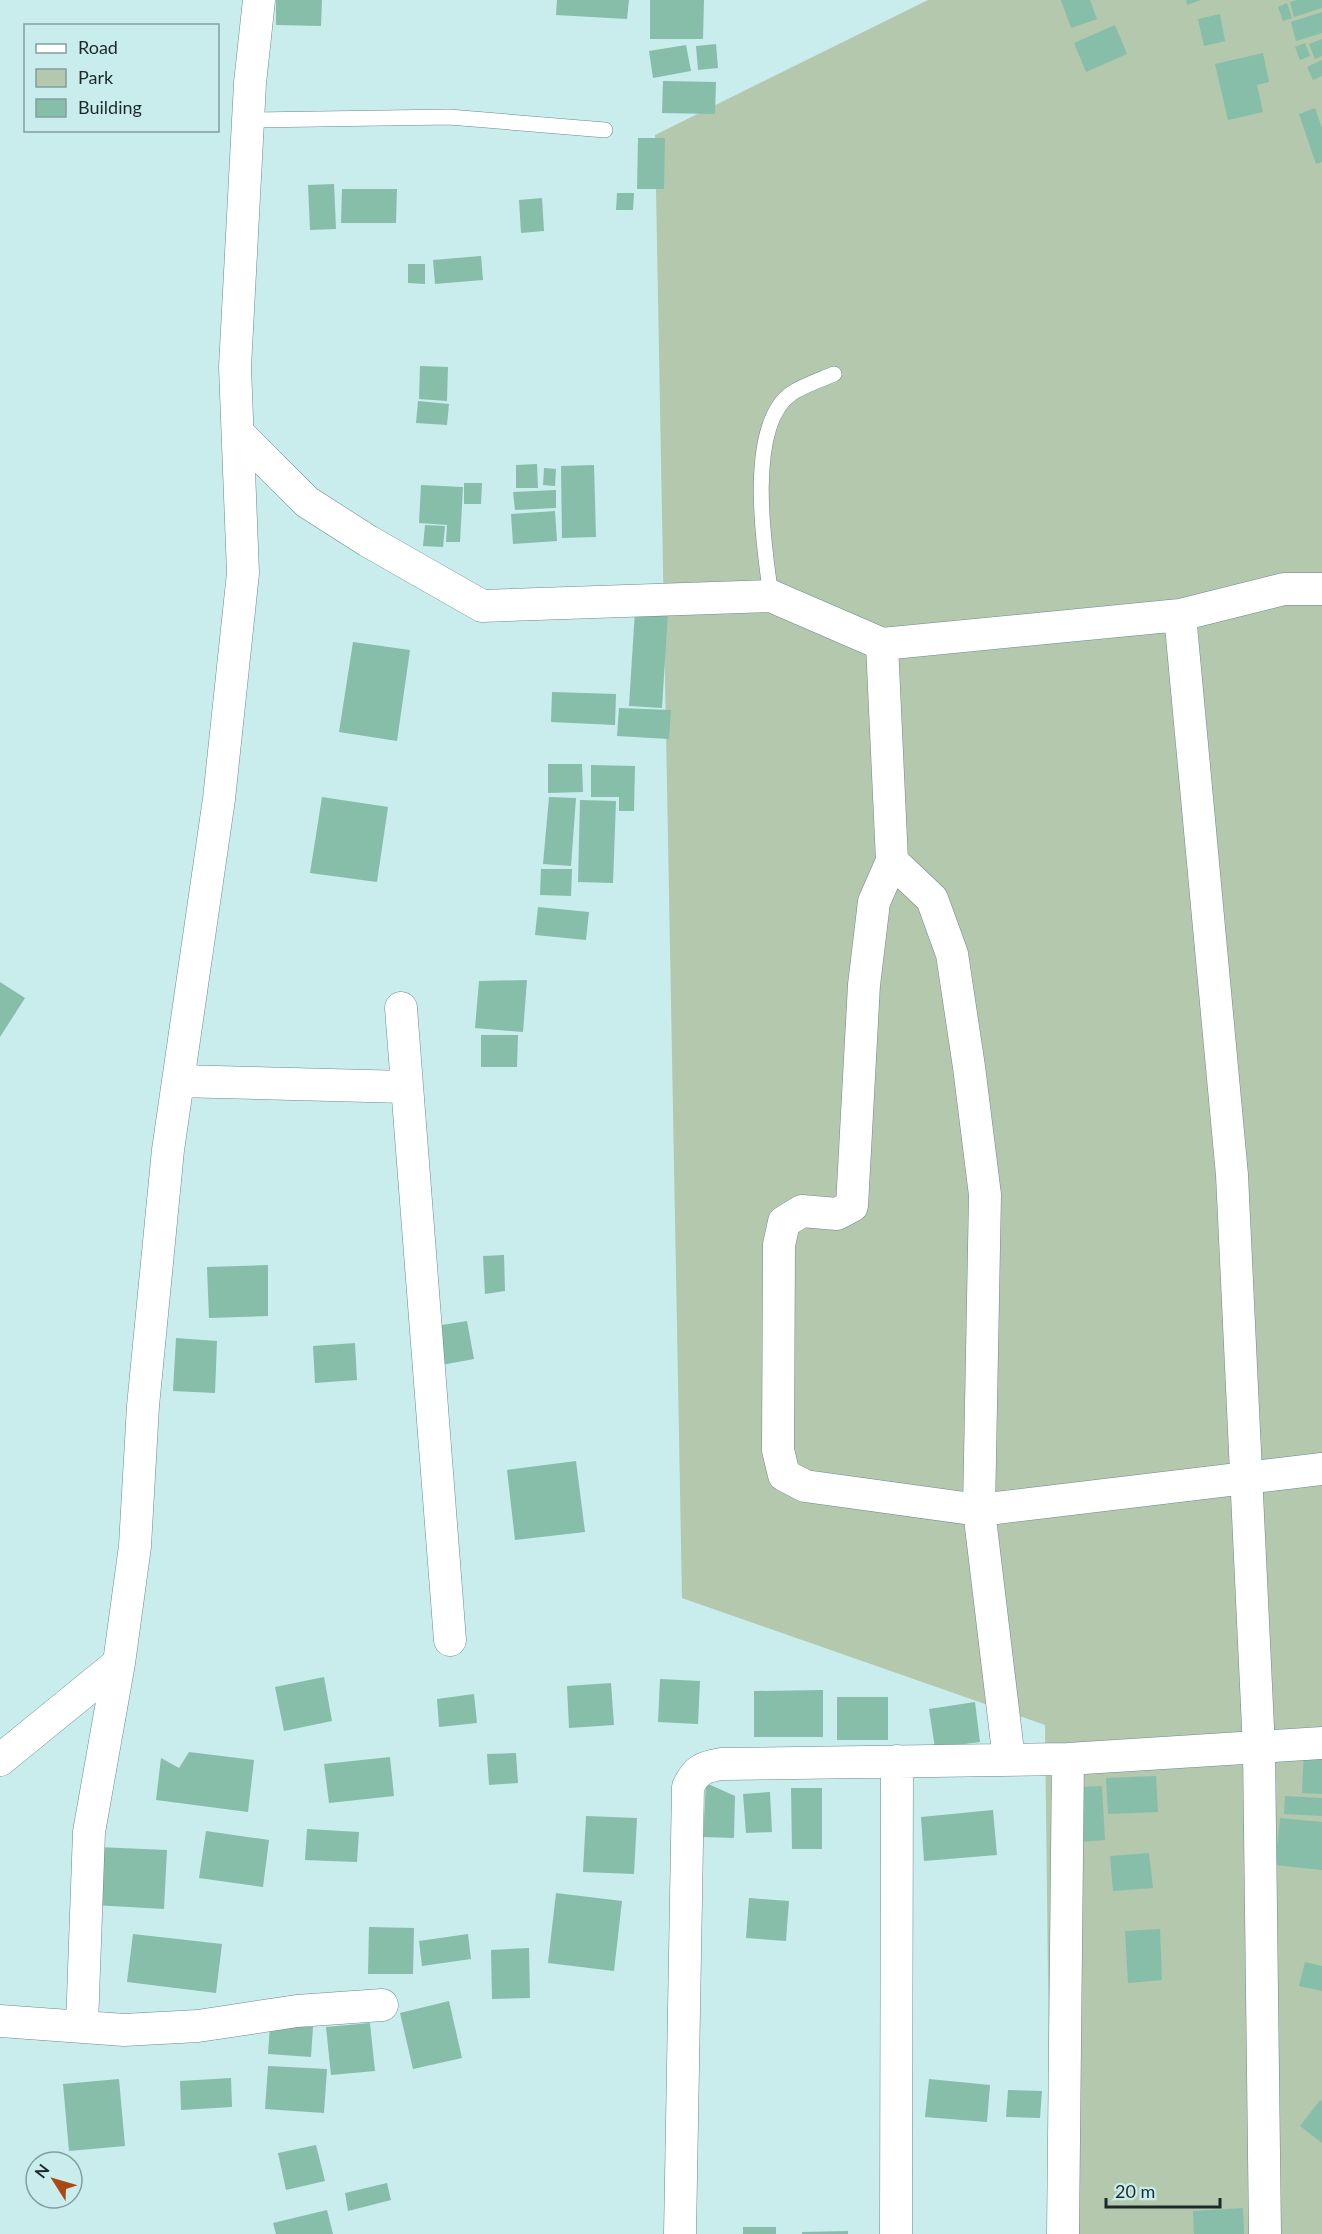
<svg xmlns="http://www.w3.org/2000/svg" width="1322" height="2234" viewBox="0 0 1322 2234" font-family="Lato,sans-serif">
	<style>
		.green { fill: #b3c8ac }
		.building { fill: #86bea9 }
		.lines { fill: none; stroke-linecap: round; stroke-linejoin: round }
		.lane-casing { stroke: #6b8b8c; stroke-width: 16 }
		.street-casing { stroke: #6b8b8c; stroke-width: 33 }
		.lane { stroke: #fff; stroke-width: 15 }
		.street { stroke: #fff; stroke-width: 32 }
	</style>
	<rect width="100%" height="100%" fill="#c9eced"/>
	<!-- green -->
	<path class="green" d="M928,0H1322V2234H1051L1045,1725L682,1598L655,135Z"/>
	<!-- building -->
	<path class="building" d="M276,0H322L321,26L276,25Z
		M557,0H629L627,19L556,15Z
		M650,0H704L703,39H650Z
		M1061,0H1090L1097,19L1071,28Z
		M1186,0H1201L1187,5Z
		M1297,0H1322V8L1294,17L1290,2Z
		M1287,3L1292,18L1283,21L1278,7Z
		M1322,12V33L1296,41L1291,22Z
		M1220,14L1225,41L1204,46L1198,19Z
		M1115,25L1127,54L1086,72L1074,43Z
		M1322,39V56L1315,59L1309,44Z
		M1305,43L1310,56L1300,60L1295,47Z
		M716,44L718,68L698,70L696,46Z
		M686,45L691,71L653,78L649,51Z
		M1263,53L1269,82L1257,85L1263,112L1228,120L1215,64Z
		M1322,60V76L1313,80L1307,67Z
		M663,81L716,82L715,114L662,113Z
		M1315,108L1322,128V162L1316,164L1299,114Z
		M638,138H665L664,189H637Z
		M334,184L336,229L310,230L308,185Z
		M342,189H397L396,223H341Z
		M617,193H634L633,210H616Z
		M542,198L544,231L521,233L519,200Z
		M481,256L483,280L435,284L433,260Z
		M408,264H425V284L408,283Z
		M420,366L448,367L447,401L419,399Z
		M418,401L449,404L447,425L416,423Z
		M537,464L538,488H516V465Z
		M594,465L596,537L562,538L561,466Z
		M544,468L556,469L555,486L543,485Z
		M464,483H482L481,504H464Z
		M421,485L463,487L460,542H446L447,525L419,523Z
		M556,490V508L515,510L513,492Z
		M555,511L557,541L513,544L511,514Z
		M425,525L445,526L443,547L423,546Z
		M635,610L668,612L662,708L629,706Z
		M353,642L410,650L397,741L339,732Z
		M552,692L616,694L615,725L551,722Z
		M619,708L671,710L669,739L617,736Z
		M548,764H582L583,792L548,793Z
		M591,765L635,766L634,811H619V797H591Z
		M322,797L388,807L377,882L310,873Z
		M549,797L576,798L571,866L543,864Z
		M580,800L616,801L613,883L578,882Z
		M541,869H572L571,896L540,895Z
		M538,907L589,912L586,940L535,935Z
		M527,980L523,1032L475,1028L479,981Z
		M0,982L25,998L0,1037Z
		M481,1035H518L517,1067H481Z
		M504,1255L505,1291L485,1294L483,1256Z
		M268,1265V1316L209,1318L207,1267Z
		M467,1321L474,1359L436,1366L429,1327Z
		M176,1338L217,1341L215,1393L173,1391Z
		M355,1343L357,1380L315,1383L313,1346Z
		M576,1461L585,1532L515,1540L507,1470Z
		M324,1677L332,1721L284,1731L275,1687Z
		M660,1679L700,1681L698,1724L658,1722Z
		M611,1683L614,1725L569,1728L567,1686Z
		M823,1690V1737H754V1691Z
		M474,1694L477,1723L439,1727L437,1699Z
		M837,1697H888V1740H837Z
		M975,1702L980,1742L935,1748L929,1709Z
		M1304,1750H1322V1794L1302,1793Z
		M189,1752L254,1760L248,1812L156,1800L161,1758L179,1768Z
		M516,1753L518,1783L489,1785L487,1754Z
		M390,1757L394,1796L329,1803L324,1764Z
		M1156,1776L1158,1812L1108,1814L1106,1778Z
		M706,1783L735,1796L734,1838L703,1837Z
		M1102,1786L1105,1840L1080,1842L1077,1787Z
		M791,1788H822V1849H792Z
		M770,1792L772,1832L746,1833L743,1794Z
		M1285,1796L1322,1798V1816L1284,1814Z
		M993,1810L997,1855L924,1861L921,1817Z
		M586,1816L637,1818L634,1874L583,1872Z
		M1280,1818L1322,1822V1870L1275,1865Z
		M307,1829L359,1832L357,1862L305,1860Z
		M206,1831L269,1840L263,1887L199,1878Z
		M97,1847L167,1850L164,1909L94,1905Z
		M1149,1853L1153,1888L1113,1891L1110,1856Z
		M556,1893L622,1901L614,1971L548,1963Z
		M749,1898L789,1901L786,1941L746,1938Z
		M369,1927L414,1928L413,1974H368Z
		M1160,1929L1162,1980L1128,1983L1125,1931Z
		M133,1934L222,1944L216,1993L127,1982Z
		M468,1934L471,1959L422,1966L419,1941Z
		M529,1948L530,1998L492,1999L491,1950Z
		M1305,1962L1322,1966V1991L1299,1986Z
		M449,2001L462,2058L413,2069L400,2013Z
		M370,2023L375,2071L331,2075L326,2027Z
		M270,2025L313,2027L311,2057L268,2054Z
		M268,2066L327,2069L324,2113L265,2109Z
		M231,2078L232,2107L181,2110L180,2081Z
		M119,2079L125,2146L69,2151L63,2084Z
		M929,2079L990,2085L987,2122L925,2117Z
		M1008,2090L1042,2091L1040,2118L1006,2117Z
		M1320,2100L1322,2101V2143L1300,2126Z
		M316,2145L325,2181L286,2190L278,2153Z
		M387,2183L391,2200L348,2211L345,2193Z
		M1243,2208L1244,2234H1194L1193,2211Z
		M327,2210L333,2234H276L273,2223Z
		M743,2227H776V2234H743Z
		M848,2231V2234H802V2232Z"/>
	<g class="lines">
		<!-- lane casing -->
		<g class="lane-casing">
			<path id="lane" d="M247,120L449,117L605,130
				M771,596C764,548 745,425 792,393C804,385 820,380 834,374"/>
		</g>
		<!-- street casing -->
		<g class="street-casing">
			<path id="street" d="M238,433L307,502L368,541L482,606L771,596L882,644L1180,615L1284,589H1322
				M1180,615L1232,1175L1259,1749L1265,2234
				M882,644L892,861L932,899L952,954L969,1067L985,1195L979,1510L1009,1760
				M892,861L874,902L864,985L852,1206L837,1214L802,1211L784,1222L779,1245L778,1450L784,1475L805,1486L979,1510L1322,1469
				M401,1008L450,1640
				M178,1081L406,1087
				M0,1760L119,1663L135,1546L143,1406L168,1150L219,799L243,573L235,367L250,83L259,0
				M0,2021L124,2030L198,2026L297,2011L382,2005
				M82,2025L89,1832L119,1663
				M680,2234L688,1787C696,1770 703,1767 721,1764L1068,1759L1322,1743
				M896,2234L897,1761
				M1063,2234L1068,1759"/>
		</g>
		<!-- lane -->
		<use href="#lane" class="lane"/>
		<!-- street -->
		<use href="#street" class="street"/>
	</g>
	<!-- legend -->
	<rect x="24" y="24" width="195" height="108" fill="#c9eced" stroke="#849e9f" stroke-width="1.5"/>
	<rect x="36" y="44" width="30" height="9" fill="#ffffff" stroke="#849e9f" stroke-width="1.5"/>
	<text x="78" y="54" font-size="18" fill="#1d2a2b">Road</text>
	<rect x="36" y="69" width="30" height="18" fill="#b3c8ac" stroke="#849e9f" stroke-width="1.5"/>
	<text x="78" y="84" font-size="18" fill="#1d2a2b">Park</text>
	<rect x="36" y="99" width="30" height="18" fill="#86bea9" stroke="#849e9f" stroke-width="1.5"/>
	<text x="78" y="114" font-size="18" fill="#1d2a2b">Building</text>
	<!-- north arrow -->
	<g transform="translate(54 2180) rotate(307)"><circle r="28" fill="#c9eced" stroke="#849e9f" stroke-width="1.5"/>
	<path d="M0-4.5L10 22L0 15L-10 22Z" fill="#ac4814"/>
	<text y="-9" font-size="16" font-weight="bold" text-anchor="middle" fill="#1d2a2b">N</text>
	</g>
	<!-- scale -->
	<path d="M1106 2198v9h114v-9" fill="none" stroke="#1d2a2b" stroke-width="3"/>
	<text x="1115" y="2198" font-size="18" fill="#1d2a2b" stroke="#c9eced" stroke-width="4.5" paint-order="stroke">20 m</text>
</svg>
